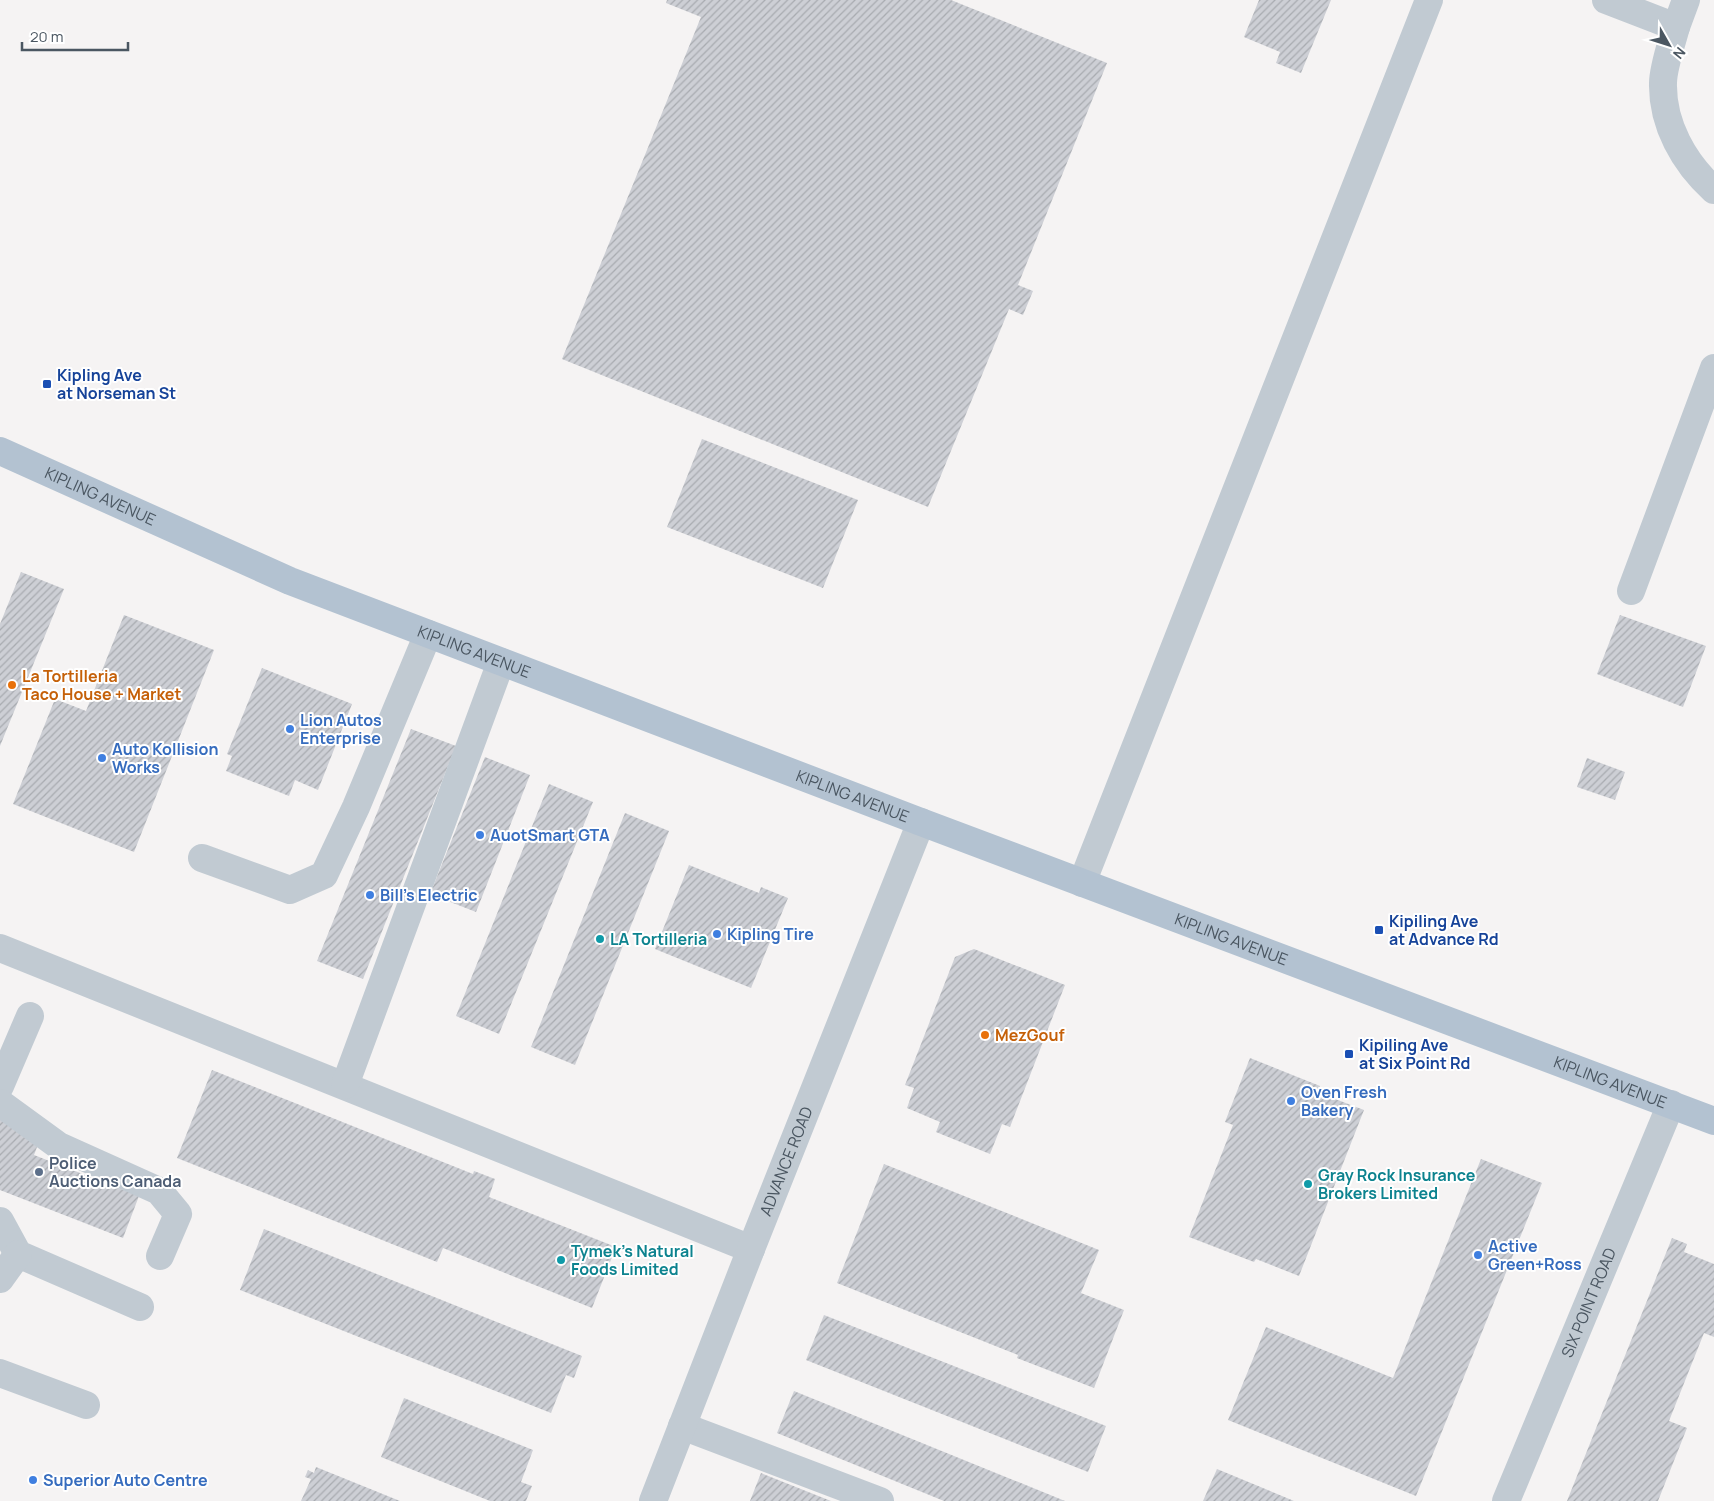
<svg xmlns="http://www.w3.org/2000/svg" width="1714" height="1501" viewBox="0 0 1714 1501" font-family="Manrope,sans-serif">
	<style>
		.building { fill: url(#building-hatch) }
		.lines { fill: none; stroke-linecap: round; stroke-linejoin: round }
		.minor { stroke: #c1cad2; stroke-width: 28 }
		.major { stroke: #b3c2d1; stroke-width: 28 }
		.transit-dot { fill: #1a4fb4; stroke: #fff; stroke-width: 2 }
		.food-dot { fill: #e8710a; stroke: #fff; stroke-width: 2 }
		.shop-dot { fill: #3f7fe0; stroke: #fff; stroke-width: 2 }
		.culture-dot { fill: #0f9aa8; stroke: #fff; stroke-width: 2 }
		.service-dot { fill: #5c6f8a; stroke: #fff; stroke-width: 2 }
		.labels { text-anchor: middle; stroke-width: 4; stroke-linejoin: round; paint-order: stroke }
		.transit-label { font-size: 16px; font-weight: bold; fill: #164399; stroke: #fff; text-anchor: start }
		.street-label { font-size: 16px; fill: #4a5661; stroke: #fff }
		.food-label { font-size: 16px; font-weight: bold; fill: #c56008; stroke: #fff; text-anchor: start }
		.shop-label { font-size: 16px; font-weight: bold; fill: #366cbe; stroke: #fff; text-anchor: start }
		.culture-label { font-size: 16px; font-weight: bold; fill: #0d838f; stroke: #fff; text-anchor: start }
		.service-label { font-size: 16px; font-weight: bold; fill: #4e5e75; stroke: #fff; text-anchor: start }
	</style>
	<defs>
		<pattern id="building-hatch" width="6" height="6" patternUnits="userSpaceOnUse" patternTransform="scale(1.25)"><rect width="6" height="6" fill="#cdcfd5"/><path d="M-1 1l2-2M0 6l6-6M5 7l2-2" fill="none" stroke="#a8abb0"/></pattern>
	</defs>
	<rect width="100%" height="100%" fill="#f5f3f3"/>
	<!-- building -->
	<path class="building" d="M667,0H951L1107,63L1018,285L1033,291L1023,315L1009,309L928,507L562,359L701,17L666,3Z
		M1259,0H1331L1301,73L1276,63L1280,52L1244,37Z
		M702,439L858,500L823,588L667,527Z
		M21,572L64,589L0,746V624Z
		M124,615L214,650L134,852L13,804L55,699L86,711Z
		M1620,615L1706,646L1683,707L1597,674Z
		M262,668L352,704L318,790L295,780L289,796L226,771L232,756L227,754Z
		M411,729L456,746L363,979L317,961Z
		M485,757L530,775L476,912L430,894Z
		M1587,758L1625,772L1615,800L1577,787Z
		M549,784L593,802L499,1034L456,1016Z
		M625,813L669,831L575,1065L531,1047Z
		M689,865L759,893L761,887L788,898L751,988L655,949Z
		M974,949L1065,985L1010,1127L1002,1124L990,1154L936,1132L940,1122L907,1108L914,1088L905,1085L955,957Z
		M1250,1058L1320,1086L1317,1092L1364,1110L1299,1276L1256,1259L1254,1262L1189,1237L1233,1125L1225,1122Z
		M212,1070L473,1174L474,1171L495,1179L489,1197L616,1247L592,1308L443,1248L437,1262L177,1158Z
		M0,1118L42,1134L34,1155L139,1196L123,1238L0,1190Z
		M1481,1159L1542,1183L1416,1496L1228,1420L1266,1327L1393,1378Z
		M884,1164L1099,1250L1081,1293L1124,1310L1094,1388L1017,1358L1018,1355L837,1283Z
		M264,1229L582,1356L574,1378L566,1375L551,1413L240,1290Z
		M1672,1238L1687,1244L1684,1252L1714,1264V1337L1704,1333L1669,1421L1687,1428L1658,1501H1567Z
		M824,1315L1106,1426L1088,1472L806,1360Z
		M794,1391L1065,1501H944L777,1433Z
		M404,1398L533,1450L521,1482L532,1486L526,1501H490L381,1457Z
		M316,1467L400,1501H301L311,1479L305,1477L308,1470L314,1473Z
		M1217,1469L1294,1501H1203Z
		M761,1473L831,1501H750Z"/>
	<g class="lines">
		<!-- minor -->
		<g class="minor">
			<path d="M1606,0L1676,27C1672,42 1663,68 1663,83C1662,124 1684,163 1714,190"/>
			<path d="M1676,27L1686,0"/>
			<path d="M1631,591L1714,368"/>
			<path d="M202,858L290,890L324,875L356,807L428,634"/>
			<path d="M1082,883L1429,0"/>
			<path d="M0,948L751,1249"/>
			<path d="M345,1085L501,662"/>
			<path d="M0,1086L30,1016"/>
			<path d="M0,1103L59,1146L159,1191L178,1214L160,1256"/>
			<path d="M0,1221L18,1254L140,1307"/>
			<path d="M0,1279L18,1254"/>
			<path d="M0,1373L86,1405"/>
			<path d="M682,1426L880,1501"/>
			<path id="s1" d="M653,1501L751,1249L921,822"/>
			<path id="s2" d="M1506,1501L1671,1104"/>
		</g>
		<!-- major -->
		<path class="major" id="s3" d="M0,451L290,581L921,822L1714,1121"/>
	</g>
	<!-- markers -->
	<g class="transit-dot">
		<rect x="42" y="379" width="10" height="10" rx="2.5"/>
		<rect x="1374" y="925" width="10" height="10" rx="2.5"/>
		<rect x="1344" y="1049" width="10" height="10" rx="2.5"/>
	</g>
	<g class="food-dot">
		<circle cx="12" cy="685" r="5"/>
		<circle cx="985" cy="1035" r="5"/>
	</g>
	<g class="shop-dot">
		<circle cx="290" cy="729" r="5"/>
		<circle cx="102" cy="758" r="5"/>
		<circle cx="480" cy="835" r="5"/>
		<circle cx="370" cy="895" r="5"/>
		<circle cx="717" cy="934" r="5"/>
		<circle cx="1291" cy="1101" r="5"/>
		<circle cx="1478" cy="1255" r="5"/>
		<circle cx="33" cy="1480" r="5"/>
	</g>
	<g class="culture-dot">
		<circle cx="600" cy="939" r="5"/>
		<circle cx="1308" cy="1184" r="5"/>
		<circle cx="561" cy="1260" r="5"/>
	</g>
	<circle class="service-dot" cx="39" cy="1172" r="5"/>
	<g class="labels">
		<!-- transit labels -->
		<g class="transit-label">
			<text x="57" y="381">Kipling Ave<tspan x="57" dy="18">at Norseman St</tspan></text>
			<text x="1389" y="927">Kipiling Ave<tspan x="1389" dy="18">at Advance Rd</tspan></text>
			<text x="1359" y="1051">Kipiling Ave<tspan x="1359" dy="18">at Six Point Rd</tspan></text>
		</g>
		<!-- street labels -->
		<g class="street-label">
			<text dy="6" stroke="none"><textPath href="#s3" startOffset="110">KIPLING AVENUE</textPath></text>
			<text dy="6" stroke="none"><textPath href="#s3" startOffset="515">KIPLING AVENUE</textPath></text>
			<text dy="6" stroke="none"><textPath href="#s3" startOffset="920">KIPLING AVENUE</textPath></text>
			<text dy="6" stroke="none"><textPath href="#s3" startOffset="1325">KIPLING AVENUE</textPath></text>
			<text dy="6" stroke="none"><textPath href="#s3" startOffset="1730">KIPLING AVENUE</textPath></text>
			<text dy="6" stroke="none"><textPath href="#s1" startOffset="365">ADVANCE ROAD</textPath></text>
			<text dy="6" stroke="none"><textPath href="#s2" startOffset="215">SIX POINT ROAD</textPath></text>
		</g>
		<!-- food labels -->
		<g class="food-label">
			<text x="22" y="682">La Tortilleria<tspan x="22" dy="18">Taco House + Market</tspan></text>
			<text x="995" y="1041">MezGouf</text>
		</g>
		<!-- shop labels -->
		<g class="shop-label">
			<text x="300" y="726">Lion Autos<tspan x="300" dy="18">Enterprise</tspan></text>
			<text x="112" y="755">Auto Kollision<tspan x="112" dy="18">Works</tspan></text>
			<text x="490" y="841">AuotSmart GTA</text>
			<text x="380" y="901">Bill's Electric</text>
			<text x="727" y="940">Kipling Tire</text>
			<text x="1301" y="1098">Oven Fresh<tspan x="1301" dy="18">Bakery</tspan></text>
			<text x="1488" y="1252">Active<tspan x="1488" dy="18">Green+Ross</tspan></text>
			<text x="43" y="1486">Superior Auto Centre</text>
		</g>
		<!-- culture labels -->
		<g class="culture-label">
			<text x="610" y="945">LA Tortilleria</text>
			<text x="1318" y="1181">Gray Rock Insurance<tspan x="1318" dy="18">Brokers Limited</tspan></text>
			<text x="571" y="1257">Tymek's Natural<tspan x="571" dy="18">Foods Limited</tspan></text>
		</g>
		<!-- service labels -->
		<g class="service-label">
			<text x="49" y="1169">Police<tspan x="49" dy="18">Auctions Canada</tspan></text>
		</g>
	</g>
	<!-- north arrow -->
	<g transform="translate(1669 45) rotate(129)" stroke="#ffffff" stroke-width="4" paint-order="stroke">
	<path d="M0-4L9 19L0 12L-9 19Z" fill="#4a5661"/>
	<text y="-8" font-size="14" font-weight="bold" text-anchor="middle" fill="#4a5661">N</text>
	</g>
	<!-- scale -->
	<path d="M22 42v8h106v-8" fill="none" stroke="#4a5661" stroke-width="2.5"/>
	<text x="30" y="42" font-size="15" fill="#4a5661" stroke="#ffffff" stroke-width="4" paint-order="stroke">20 m</text>
</svg>
